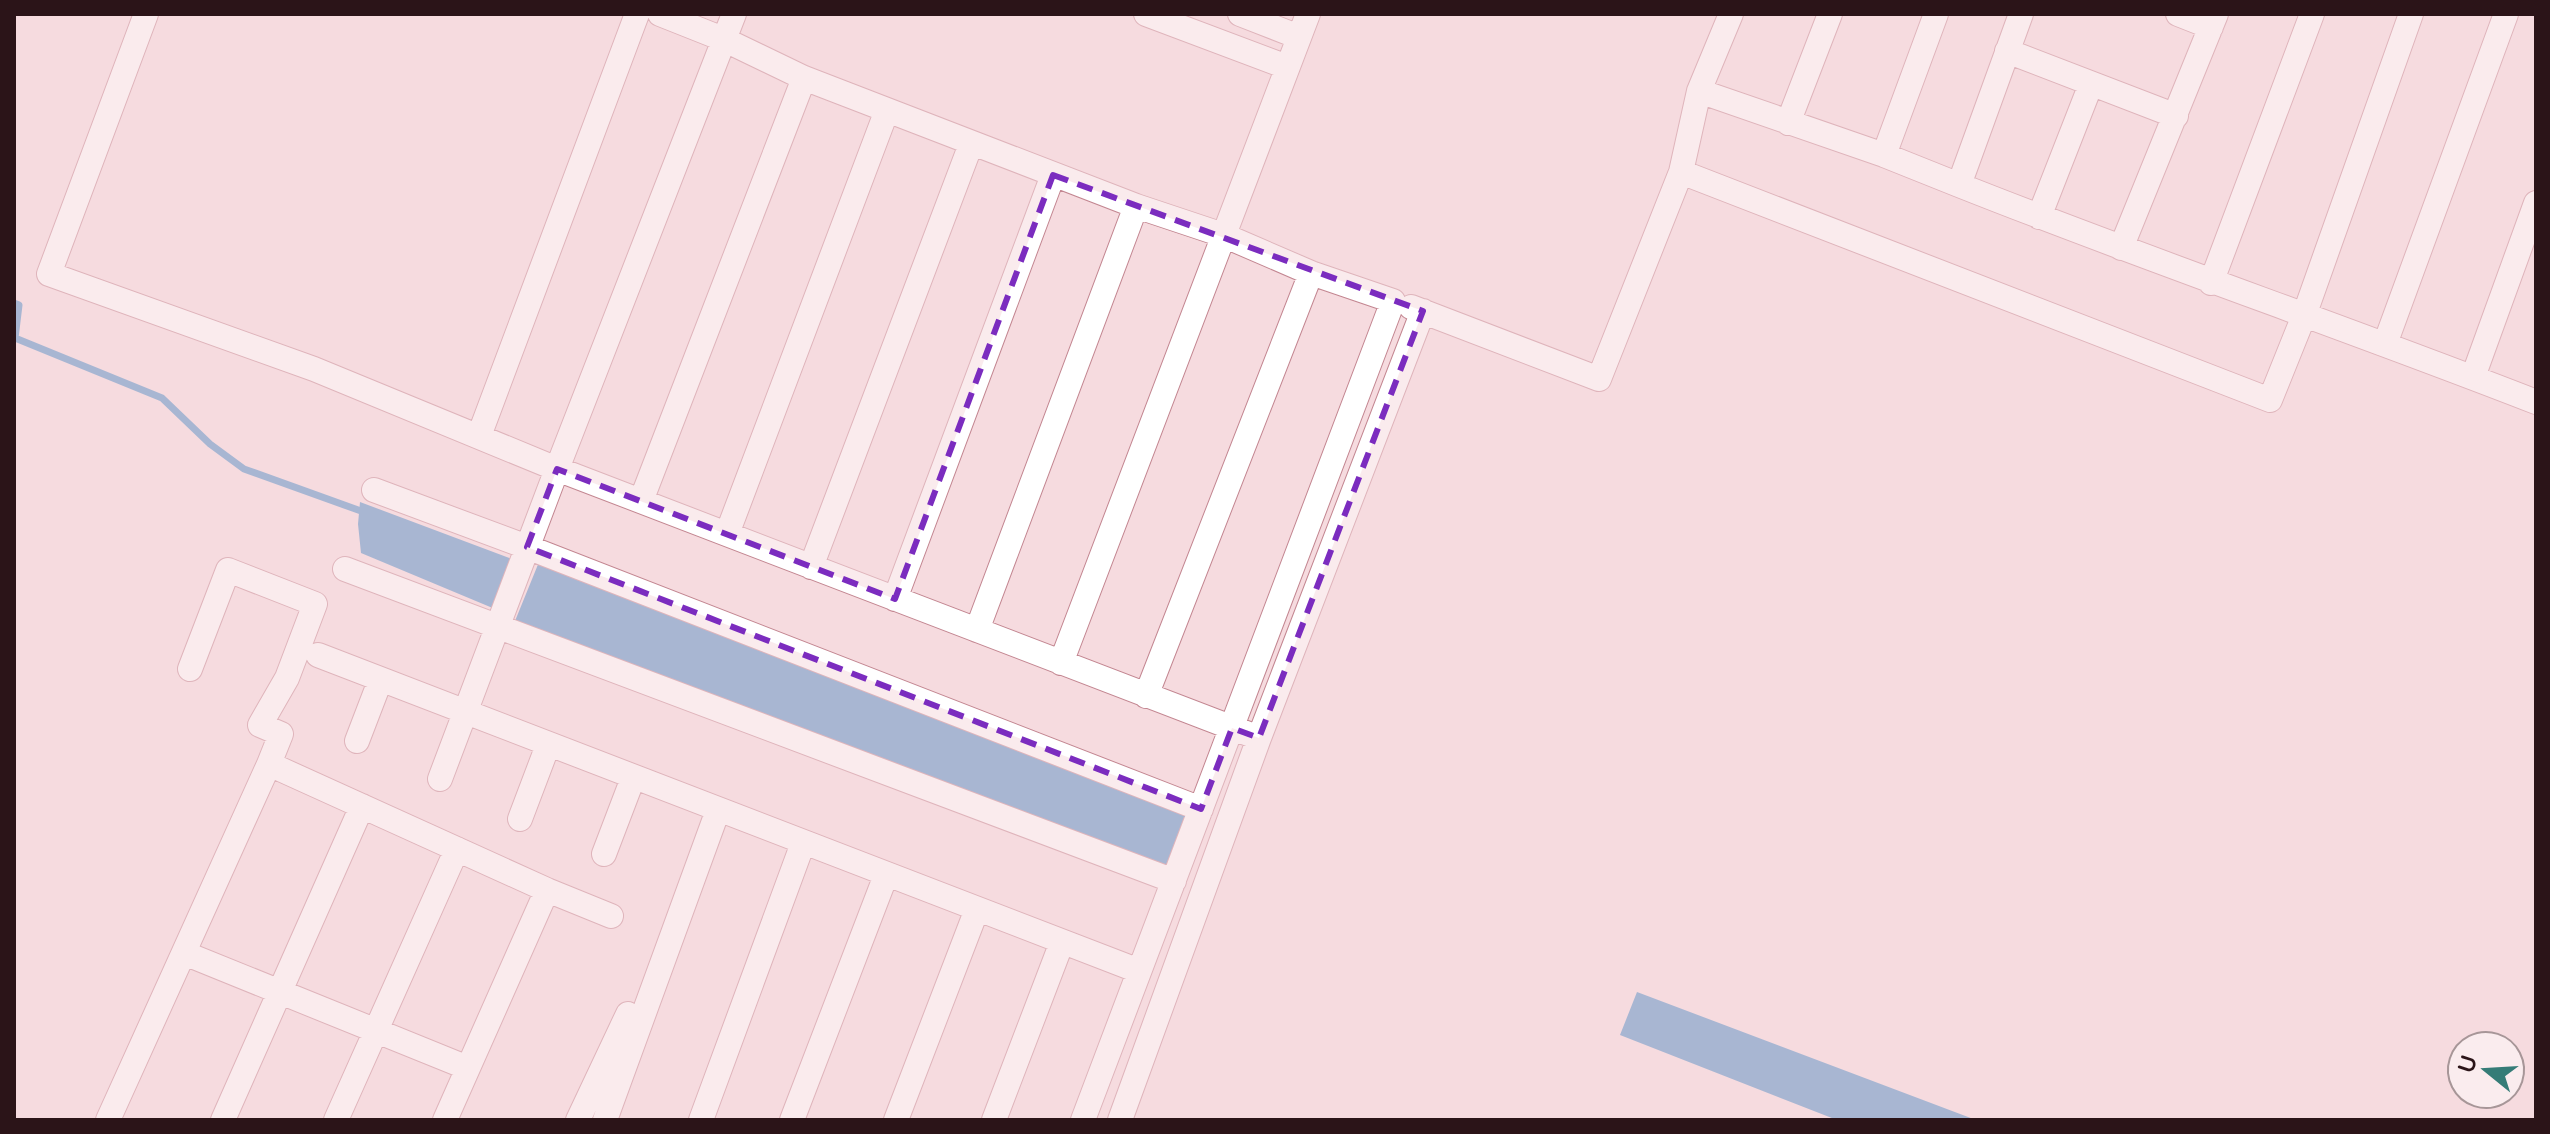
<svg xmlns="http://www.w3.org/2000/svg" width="2550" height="1134" viewBox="0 0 2550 1134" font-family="'Varela Round',sans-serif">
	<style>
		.water { fill: #4a8ac4 }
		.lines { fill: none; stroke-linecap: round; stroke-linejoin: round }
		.stream { stroke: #4a8ac4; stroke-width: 7 }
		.street-casing { stroke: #c38691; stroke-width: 26 }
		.street { stroke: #fff; stroke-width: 24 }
		.marked { fill: none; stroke: #7b2cbf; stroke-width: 6; stroke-dasharray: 16 10; stroke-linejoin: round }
	</style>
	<rect width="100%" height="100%" fill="#f6dbdf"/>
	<!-- water -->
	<path class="water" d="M360,502L512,559L495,609L361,553L358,524Z
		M539,562L1192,815L1171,867L515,621Z
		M1637,992L1976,1120H1837L1620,1035Z"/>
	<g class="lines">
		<!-- stream -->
		<path class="stream" d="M14,303L19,305L15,338L162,398L210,444L244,469L361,511"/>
		<!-- street casing -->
		<g class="street-casing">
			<path id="street" d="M146,14L49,274L314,369L557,469L1259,738L1423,311
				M660,14L723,39L804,78L1136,206L1223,235L1311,273L1393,301L1083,1120
				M1146,14L1287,67
				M1240,14L1299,37
				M2178,14L2211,27
				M2007,51L2176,116
				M1699,91L1884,155L1959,185L2021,14
				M1788,123L1830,14
				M1884,155L1936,14
				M1681,172L2270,400L2305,313L2411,14
				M1959,185C2150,261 2344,327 2536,402
				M2039,217L2091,84
				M2121,248L2216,14
				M2211,283L2312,14
				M1411,307L1599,379L1681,172L1699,91L1731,14
				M2385,344L2506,14
				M2473,377L2536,203
				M479,436L637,14
				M374,490L527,547L1201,809
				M641,501L804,78
				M727,534L887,110
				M811,567L971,144
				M345,569L1174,881
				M895,599L1053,175
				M977,630L1136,206
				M318,655L1139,971
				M1061,663L1308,14
				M190,669L228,570L315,604L287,678L260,725L281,734L269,764
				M1146,696L1311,273
				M357,741L380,681
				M440,779L557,469L734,14
				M520,819L548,745
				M604,854L633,778
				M184,953L468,1068
				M108,1120L269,764L547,890
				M223,1120L362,806
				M336,1120L457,849
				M445,1120L547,890L611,916
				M578,1120L628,1014
				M605,1120L718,810
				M701,1120L803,843
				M792,1120L886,875
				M896,1120L977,909
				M994,1120L1062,942
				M1120,1120L1259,738"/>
		</g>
		<!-- street -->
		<use href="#street" class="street"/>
	</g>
	<!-- marked area -->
	<path d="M0 0H2550V1134H0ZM1053,175L1423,311L1259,738L1232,728L1201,809L527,547L557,469L895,599Z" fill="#f6dbdf" fill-opacity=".55" fill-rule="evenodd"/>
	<path class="marked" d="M1053,175L1423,311L1259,738L1232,728L1201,809L527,547L557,469L895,599Z"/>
	<!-- border -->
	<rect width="2550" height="1134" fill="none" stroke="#2b1418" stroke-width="32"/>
	<!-- north arrow -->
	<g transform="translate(2486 1070) rotate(288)"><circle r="38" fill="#faecee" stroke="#a79698" stroke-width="2"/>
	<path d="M0-6L14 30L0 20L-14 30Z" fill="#357c77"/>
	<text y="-12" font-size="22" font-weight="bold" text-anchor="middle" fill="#2b1418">U</text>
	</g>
</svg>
